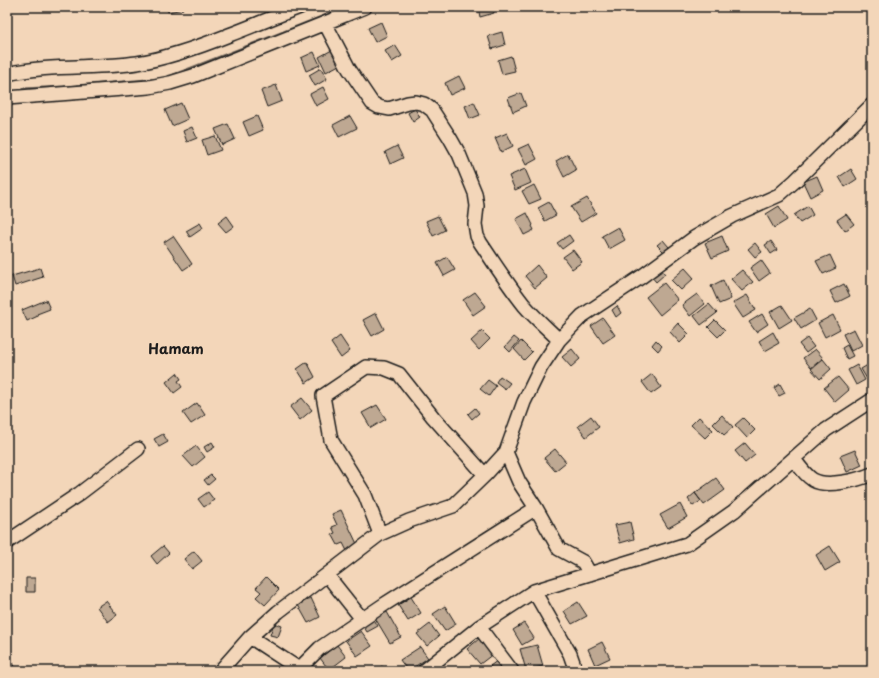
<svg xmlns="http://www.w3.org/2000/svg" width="879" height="678" viewBox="0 0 879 678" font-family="'Playpen Sans',sans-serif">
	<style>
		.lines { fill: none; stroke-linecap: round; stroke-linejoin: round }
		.stream { stroke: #71655a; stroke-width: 3 }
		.building { fill: #bea892; stroke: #1c1c1c }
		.minor-casing { stroke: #1c1c1c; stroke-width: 16 }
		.minor { stroke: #f3d6b9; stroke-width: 13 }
		.labels { text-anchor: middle; stroke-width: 3; stroke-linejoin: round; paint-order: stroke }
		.district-label { font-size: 14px; font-weight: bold; fill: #1c1c1c; stroke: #f3d6b9 }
	</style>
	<rect width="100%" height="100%" fill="#f3d6b9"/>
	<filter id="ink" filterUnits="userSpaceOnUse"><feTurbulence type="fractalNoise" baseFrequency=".025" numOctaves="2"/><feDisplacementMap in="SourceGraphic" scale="8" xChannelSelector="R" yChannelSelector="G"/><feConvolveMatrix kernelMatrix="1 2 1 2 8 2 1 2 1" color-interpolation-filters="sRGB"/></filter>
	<g filter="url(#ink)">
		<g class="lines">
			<!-- stream -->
			<path class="stream" d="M174,75L347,7
				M23,89L64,87L159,79"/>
		</g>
		<!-- building -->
		<path class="building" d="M167,7H182L183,9L168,12Z
			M478,7H493L494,13L480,17Z
			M381,22L387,36L375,42L368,28Z
			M502,32L505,45L492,49L488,36Z
			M395,45L402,56L392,62L385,51Z
			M332,50L339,65L326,72L319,57Z
			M314,52L320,65L306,71L301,58Z
			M511,56L515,71L502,74L498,60Z
			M321,68L327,79L315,86L309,75Z
			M459,76L465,88L450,95L445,83Z
			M276,85L282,101L267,107L261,91Z
			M323,87L329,99L316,106L310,94Z
			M521,93L526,106L513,112L508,98Z
			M474,102L480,115L470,119L465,106Z
			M181,103L188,119L172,126L165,110Z
			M415,109L420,117L413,122L408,113Z
			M257,116L263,130L249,136L243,122Z
			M350,116L357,128L339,137L333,125Z
			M228,124L235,139L222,145L215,129Z
			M192,127L197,138L187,142L183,131Z
			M507,133L513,146L501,152L495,138Z
			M215,136L221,150L207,155L202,140Z
			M529,144L537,159L526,165L518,149Z
			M397,146L403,158L390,164L385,152Z
			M568,154L576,170L564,177L556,161Z
			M525,169L531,183L515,190L509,176Z
			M851,169L857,179L845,187L839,177Z
			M817,176L823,190L810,197L803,182Z
			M534,185L541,199L529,204L522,191Z
			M587,198L596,213L581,222L571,207Z
			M549,202L556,215L545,221L538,208Z
			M779,206L787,220L774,228L766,214Z
			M808,206L813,215L800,223L794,215Z
			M527,213L533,225L532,226L534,230L524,235L516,219Z
			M846,214L854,224L845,231L837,220Z
			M227,216L234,226L226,232L218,223Z
			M438,216L445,230L433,236L426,221Z
			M200,223L203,228L190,237L186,231Z
			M618,227L625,240L609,249L602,236Z
			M569,235L573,241L562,249L557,243Z
			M173,236L192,264L183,270L164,242Z
			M722,236L728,251L712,258L705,243Z
			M663,240L669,247L664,252L657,245Z
			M771,241L777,250L771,254L765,245Z
			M755,243L762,252L755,257L748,249Z
			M573,250L582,262L572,269L563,257Z
			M830,255L836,268L823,274L816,261Z
			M447,257L455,270L444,276L437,263Z
			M761,260L770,273L759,281L750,268Z
			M537,265L547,278L535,288L525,276Z
			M40,268L43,277L15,286L12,276Z
			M660,268L665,274L656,282L651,276Z
			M685,268L694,278L681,290L671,280Z
			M742,270L753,282L742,291L731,279Z
			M723,280L731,299L719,304L711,286Z
			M664,283L678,300L660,315L646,297Z
			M844,284L850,296L836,303L830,291Z
			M475,292L486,306L473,315L463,300Z
			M697,294L705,304L690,316L682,305Z
			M747,295L756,310L743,318L733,303Z
			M46,300L50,309L37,314L38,316L27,321L22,310Z
			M709,304L717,313L701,325L694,316Z
			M782,305L792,320L779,328L770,312Z
			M617,306L621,313L616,317L612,310Z
			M810,309L816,320L801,329L794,318Z
			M376,313L384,329L372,336L363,320Z
			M762,314L768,324L756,332L749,322Z
			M833,315L840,329L825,337L818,323Z
			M603,318L615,335L603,343L591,326Z
			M715,320L725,330L718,337L708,327Z
			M678,323L689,334L680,343L670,332Z
			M854,329L862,345L851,351L843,334Z
			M482,331L490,339L479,350L471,341Z
			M773,332L779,343L765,351L759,341Z
			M340,336L350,351L341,358L331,343Z
			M514,337L519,341L510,352L505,347Z
			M807,338L814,347L806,353L799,344Z
			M656,340L662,346L658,351L652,345Z
			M521,341L532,352L524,360L514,349Z
			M847,345L853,356L847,359L842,348Z
			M572,349L580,359L571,367L562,357Z
			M815,349L823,358L811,368L803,358Z
			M823,359L831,369L820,379L811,369Z
			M307,362L315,377L306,383L297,369Z
			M871,363L872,364V383L870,384L861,369Z
			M857,365L865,380L856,385L848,370Z
			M177,373L181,379L178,381L182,387L174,393L166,382Z
			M652,374L661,387L651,394L642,382Z
			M500,376L510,383L505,389L496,382Z
			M838,377L849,390L835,402L824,388Z
			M488,380L496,386L489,396L480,389Z
			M780,384L785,393L779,396L774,388Z
			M302,398L312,410L300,420L290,407Z
			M197,403L205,415L191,424L183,413Z
			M377,405L386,419L371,428L362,413Z
			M475,408L479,413L472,419L468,414Z
			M722,415L733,427L724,435L713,424Z
			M591,416L599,427L586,437L578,426Z
			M699,417L713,430L705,438L691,425Z
			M743,418L755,430L747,438L735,425Z
			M163,434L168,442L159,447L154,439Z
			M212,442L215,447L207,452L204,447Z
			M745,443L755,455L745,463L735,451Z
			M196,446L205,457L193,467L183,456Z
			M555,449L566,462L555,471L544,458Z
			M855,450L862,465L847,472L840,456Z
			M211,475L215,479L208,485L204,480Z
			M716,478L725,490L704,505L695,493Z
			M208,492L214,500L204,507L198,499Z
			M695,493L701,501L693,506L688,499Z
			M680,504L687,517L668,528L660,515Z
			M341,510L358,546L347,551L343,543L338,545L332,534L335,533L332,527L337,525L332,514Z
			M630,522L634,539L620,543L615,525Z
			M163,546L169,553L157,564L151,556Z
			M830,546L840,562L825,571L816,555Z
			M194,551L202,561L192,569L184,559Z
			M266,577L279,590L265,605L256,597L261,592L256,588Z
			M26,578H35V592H26Z
			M411,597L421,613L408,621L398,605Z
			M311,598L320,617L308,623L298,605Z
			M106,601L117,615L108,622L97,607Z
			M578,602L587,616L572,624L564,611Z
			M445,606L456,624L445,631L433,614Z
			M387,612L401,637L390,643L375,618Z
			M373,618L378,626L367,632L362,624Z
			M274,623L282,626L278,637L270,635Z
			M524,623L534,638L522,645L513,630Z
			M430,624L439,636L427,646L417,634Z
			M361,631L372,646L357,656L346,641Z
			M480,638L493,654L480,664L467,649Z
			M602,642L610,658L595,665L588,649Z
			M337,645L346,657L329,670L320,658Z
			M537,645L543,666L526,670L520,649Z
			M420,647L428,658L408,671L400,660Z
			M501,658L511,671H494L490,666Z
			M382,666L387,671H376Z"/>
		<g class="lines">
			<!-- minor casing -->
			<g class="minor-casing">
				<path id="minor" d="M325,23L349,69L372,103L379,107L389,109L408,103L416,102L424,104L432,110L450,138L459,154L475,193L477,206L475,224L477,236L480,242C494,263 508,285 524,305C535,318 547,328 559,340
					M7,74C50,64 94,69 137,63C169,58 199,47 229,35C253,26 276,16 300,7
					M7,98L149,87L170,83L193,76L365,7
					M506,452L519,482L536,508L559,549L583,562L590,574
					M794,459C799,466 805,475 813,480C827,488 858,480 872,474
					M380,534L365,495L331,440L323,396L366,367L384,368L399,374L433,417L485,475
					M7,542L79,494L138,449
					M327,575L362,619
					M534,591L570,654L576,671
					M479,627L512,671
					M250,637L302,671
					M7,669L9,671
					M220,671L250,637L278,612L380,534L409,521L453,506L485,475L506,452L524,402L541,367L559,340L582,316L641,277L694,238L732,216L779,195L795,181L872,105
					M297,671L320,648L385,604L536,508
					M424,671L479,627L534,591L687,544L734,511L826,430L872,400"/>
			</g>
			<!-- minor -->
			<use href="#minor" class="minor"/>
		</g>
	</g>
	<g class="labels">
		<!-- district labels -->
		<g class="district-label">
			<text x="176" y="354">Hamam</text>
		</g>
	</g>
	<!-- margin -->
	<rect width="879" height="678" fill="none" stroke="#f3d6b9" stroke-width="24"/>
	<rect x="12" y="12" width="855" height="654" fill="none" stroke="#1c1c1c" stroke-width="1.5" filter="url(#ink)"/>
</svg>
